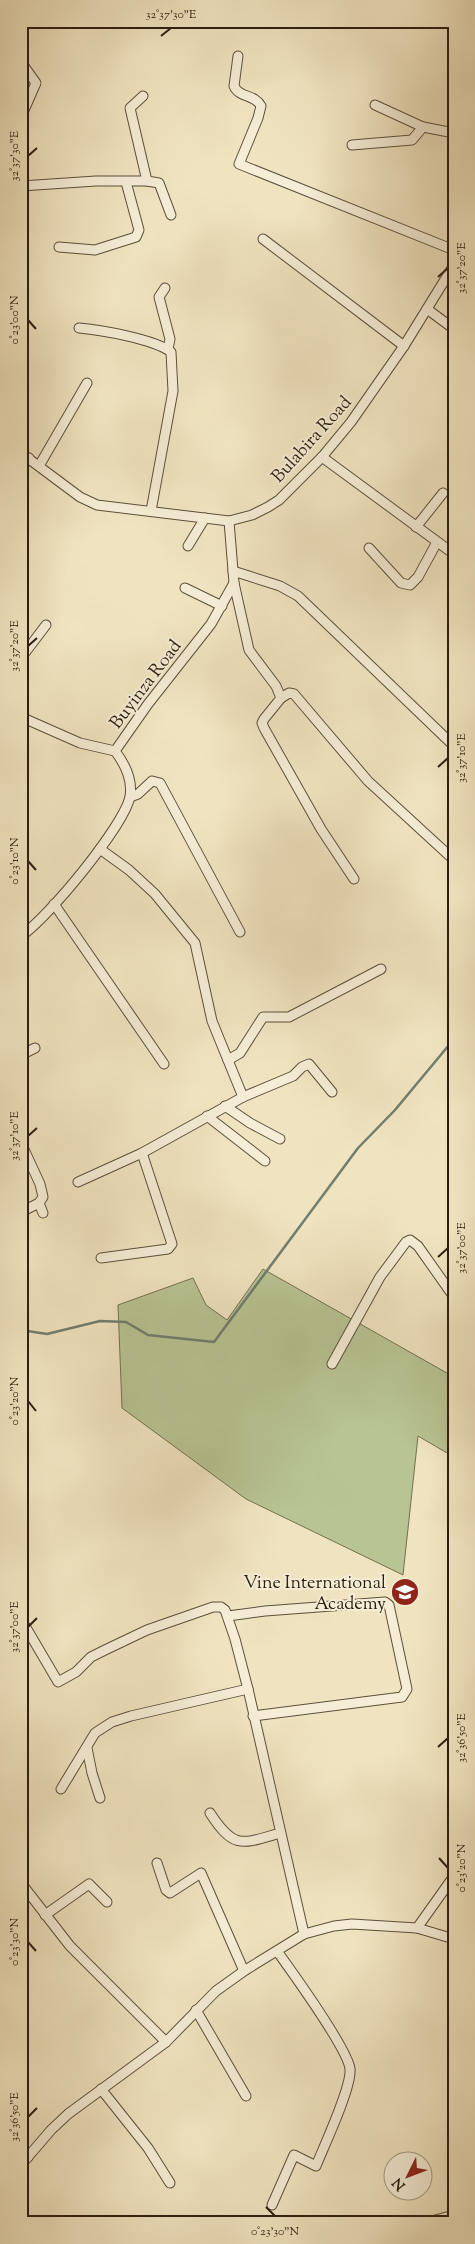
<svg xmlns="http://www.w3.org/2000/svg" width="475" height="2244" font-family="'Sorts Mill Goudy',serif">
<style>
.green{fill:#b8c493;stroke:#727052}
.lines{fill:none;stroke-linecap:round;stroke-linejoin:round}
.stream{stroke:#6f7e6f;stroke-width:2.5}
.minor-casing{stroke:#5d4f3c;stroke-width:11}
.minor{stroke:#f5edd6;stroke-width:9}
.ticks{fill:none;stroke:#2c1d10;stroke-width:2}
.labels{text-anchor:middle;stroke-width:4;stroke-linejoin:round;paint-order:stroke}
.street-label{font-size:18px;fill:#2c1d10;stroke:#f5edd6}
.poi-label{font-size:18px;fill:#2c1d10;stroke:#f5edd6;text-anchor:end}
.neatline{fill:none;stroke:#2c1d10;stroke-width:2}
.ticks-label{font-size:12px;text-anchor:middle;fill:#2c1d10}
</style>
<rect width="100%" height="100%" fill="#f0e4c0"/>
<filter id="stains"><feTurbulence type="fractalNoise" baseFrequency=".004" numOctaves="4"/><feColorMatrix values="0 0 0 0 .2 0 0 0 0 .09 0 0 0 0 .02 0 0 0 .5 -.17"/></filter>
<radialGradient id="worn" r=".72"><stop offset=".6" stop-color="#630" stop-opacity="0"/><stop offset="1" stop-color="#630" stop-opacity=".3"/></radialGradient>
<path class="green" d="M263,1269l191,108v80l-36,-21 -15,139 -157,-76 -124,-91 -4,-103 75,-27 13,27 21,15z"/>
<g class="lines">
<path class="stream" d="M21,1330l26,4 53,-13 26,1 22,13 66,7 144,-194 37,-38 59,-71"/>
<defs>
<g id="minor">
<path d="M238,56l-4,30c5,12 21,8 27,20l-3,12 -19,46 215,86"/>
<path d="M21,62l15,21 -15,34"/>
<path d="M143,96l-13,12 17,73 12,2 12,32"/>
<path d="M375,105l48,22 31,6"/>
<path d="M352,145l60,-5 11,-13"/>
<path d="M21,186l75,-5h51"/>
<path d="M263,239l141,107"/>
<path d="M59,247l36,3 41,-13 3,-7 -13,-48"/>
<path d="M165,288l-6,9 11,42 -2,10"/>
<path d="M427,309l27,20"/>
<path d="M79,328c22,2 75,11 92,24l2,39 -22,120"/>
<path d="M21,453l59,44 17,8 132,16 23,-6 16,-8 11,-7 43,-43 29,-35 53,-76 50,-81"/>
<path d="M322,457l132,97"/>
<path d="M39,466l48,-83"/>
<path d="M21,468l8,-10"/>
<path d="M416,527l27,-34"/>
<path d="M188,546l17,-28"/>
<path d="M369,548l32,35 9,2 8,-8 19,-35"/>
<path d="M233,571l47,15 18,10 156,150"/>
<path d="M234,583l15,67 27,36 5,12 -17,21 -2,4 2,5 57,101 33,50"/>
<path d="M185,588l37,18"/>
<path d="M21,658l25,-33"/>
<path d="M281,698l8,-5 5,1 74,87 86,79"/>
<path d="M21,717l59,26 35,8"/>
<path d="M130,797l8,-3 14,-13 8,2 80,149"/>
<path d="M54,904l110,160"/>
<path d="M21,936c27,-18 102,-109 109,-139 3,-18 -5,-33 -15,-46l33,-47 63,-80 23,-41 -5,-62"/>
<path d="M21,1055l14,-7"/>
<path d="M228,1060l12,-7 23,-36h26l92,-48"/>
<path d="M243,1097l50,-21 9,-9 7,-3 23,28"/>
<path d="M225,1106l25,17 30,16"/>
<path d="M207,1116l58,45"/>
<path d="M21,1143l19,41 3,13 -4,6 -18,9"/>
<path d="M78,1182l64,-29 101,-56 -31,-76 -17,-78 -40,-49 -26,-24 -29,-21"/>
<path d="M39,1203l4,10"/>
<path d="M101,1258l67,-9 4,-5 -30,-91"/>
<path d="M332,1364l48,-87 26,-35 4,-2 8,6 36,51"/>
<path d="M228,1616l37,-5 120,-9 4,3 18,84 -5,8 -149,19"/>
<path d="M21,1619l37,63 18,-10 15,-15 14,-7 42,-20 66,-23h8l4,3 10,29 13,50 56,245"/>
<path d="M87,1748l5,25 8,25"/>
<path d="M61,1789l34,-56 17,-11 19,-6 117,-27"/>
<path d="M210,1813c24,37 32,31 70,20"/>
<path d="M157,1863l9,27 4,3 31,-20 43,98"/>
<path d="M21,1883l49,63 96,96"/>
<path d="M45,1915l44,-31 18,18"/>
<path d="M417,1928l37,-52"/>
<path d="M196,2010l50,86"/>
<path d="M101,2089l47,59 22,35"/>
<path d="M21,2148l7,9"/>
<path d="M21,2165l30,-35 17,-16 98,-72 50,-51 28,-20 60,-37 30,-8 18,-2 65,4 37,11"/>
<path d="M272,2205l22,-50 22,11c8,-20 36,-79 34,-97 -2,-20 -58,-97 -73,-118"/>
<path d="M424,2223l30,-8"/>
</g>
</defs>
<use href="#minor" class="minor-casing"/>
<use href="#minor" class="minor"/>
</g>
<path class="ticks" d="M161,36l10,-8M28,156l9,-8M438,277l10,-9M28,320l8,9M28,646l9,-8M438,767l10,-9M28,861l8,9M28,1136l9,-8M438,1257l10,-9M28,1401l8,10M28,1627l9,-9M438,1747l10,-9M439,1858l9,10M28,1942l8,9M28,2117l9,-9M266,2207l9,9"/>
<defs>
<symbol id="school-disc" viewBox="-11 -11 22 22"><circle r="9.5" fill="#8f2418" stroke="#f5edd6"/><path d="M0-5L7-2L0 1L-7-2ZM-4 1L0 2.5L4 1V4Q0 6-4 4Z" fill="#fff"/></symbol>
</defs>
<g fill-rule="evenodd">
<use href="#school-disc" x="389" y="1576" width="32" height="32"/>
</g>
<g class="labels">
<g class="street-label">
<text transform="translate(311 439) rotate(-48)" y="6">Bulabira Road</text>
<text transform="translate(145 684) rotate(-53)" y="6">Buyinza Road</text>
</g>
<g class="poi-label">
<text x="386" y="1588">Vine International<tspan x="386" dy="21">Academy</tspan></text>
</g>
</g>
<rect width="475" height="2244" fill="none" stroke="#f0e4c0" stroke-width="55"/>
<g transform="translate(408 2176) rotate(228)"><circle r="24" fill="#f5edd6" stroke="#a59a87"/>
<path d="M0-4L9 19L0 12L-9 19Z" fill="#8f2418"/>
<text y="-8" font-size="14" font-weight="bold" text-anchor="middle" fill="#2c1d10">N</text>
</g>
<rect x="28" y="28" width="420" height="2188" class="neatline"/>
<g class="ticks-label">
<text x="171" y="18">32°37'30"E</text>
<text transform="translate(14 156) rotate(-90)" y="4">32°37'30"E</text>
<text transform="translate(461 268) rotate(-90)" y="4">32°37'20"E</text>
<text transform="translate(14 320) rotate(-90)" y="4">0°23'00"N</text>
<text transform="translate(14 646) rotate(-90)" y="4">32°37'20"E</text>
<text transform="translate(461 758) rotate(-90)" y="4">32°37'10"E</text>
<text transform="translate(14 861) rotate(-90)" y="4">0°23'10"N</text>
<text transform="translate(14 1136) rotate(-90)" y="4">32°37'10"E</text>
<text transform="translate(461 1248) rotate(-90)" y="4">32°37'00"E</text>
<text transform="translate(14 1401) rotate(-90)" y="4">0°23'20"N</text>
<text transform="translate(14 1627) rotate(-90)" y="4">32°37'00"E</text>
<text transform="translate(461 1738) rotate(-90)" y="4">32°36'50"E</text>
<text transform="translate(461 1868) rotate(-90)" y="4">0°23'20"N</text>
<text transform="translate(14 1942) rotate(-90)" y="4">0°23'30"N</text>
<text transform="translate(14 2117) rotate(-90)" y="4">32°36'50"E</text>
<text x="275" y="2235">0°23'30"N</text>
</g>
<rect width="100%" height="100%" filter="url(#stains)"/>
<rect width="100%" height="100%" fill="url(#worn)"/>
</svg>
